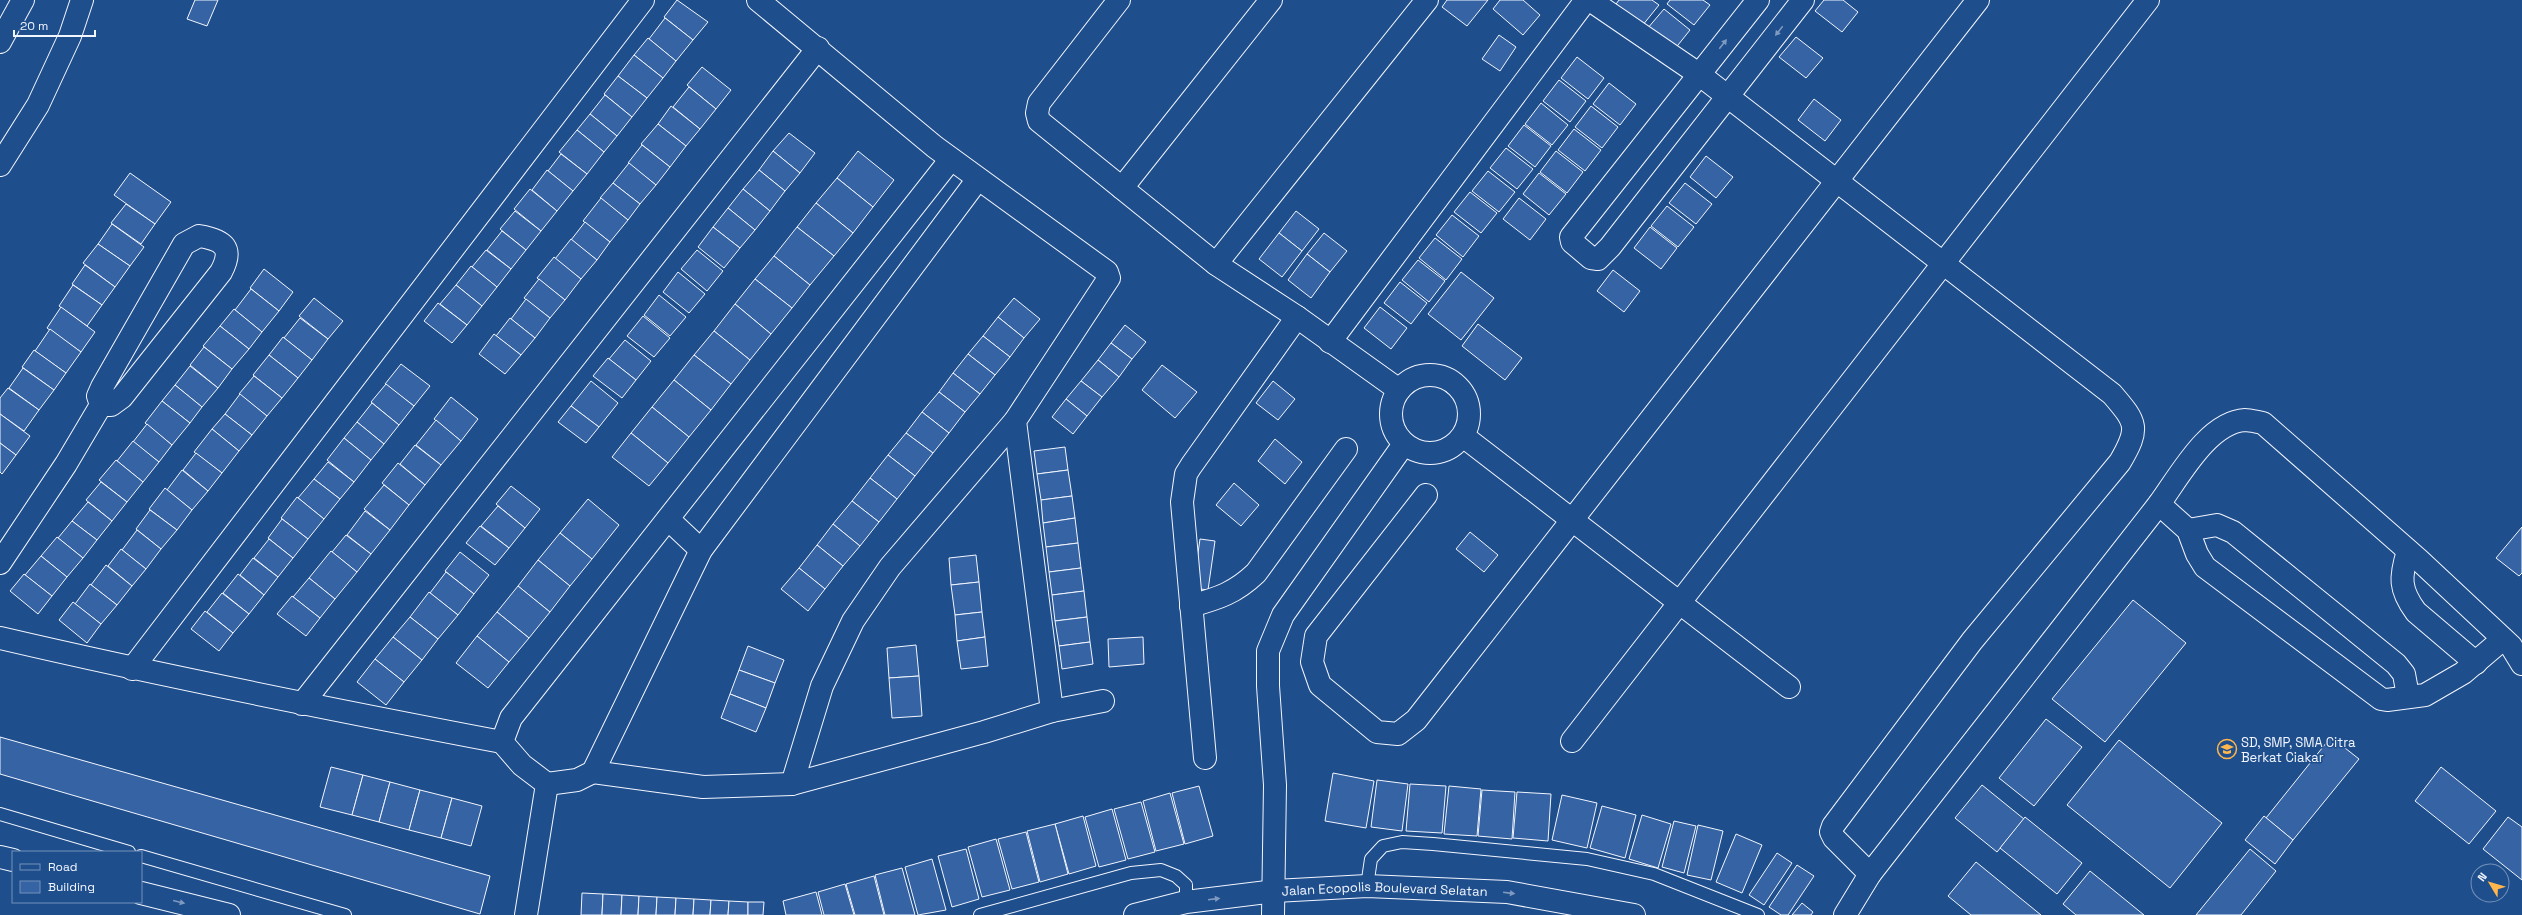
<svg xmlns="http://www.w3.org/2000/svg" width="2522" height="915" font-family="'Space Grotesk',sans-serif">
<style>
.building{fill:#3563a3;stroke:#f2f6ff}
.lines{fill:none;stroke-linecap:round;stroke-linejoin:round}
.lane-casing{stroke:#f2f6ff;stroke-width:14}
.street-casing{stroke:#f2f6ff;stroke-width:24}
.secondary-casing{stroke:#f2f6ff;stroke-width:24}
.lane{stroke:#1f4e8c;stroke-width:12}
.street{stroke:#1f4e8c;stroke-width:22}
.secondary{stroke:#1f4e8c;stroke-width:22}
.oneway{fill:#7e9ac0}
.labels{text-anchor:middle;stroke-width:3;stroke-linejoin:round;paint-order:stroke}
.poi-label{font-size:13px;fill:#f2f6ff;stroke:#1f4e8c;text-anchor:start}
.street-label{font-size:13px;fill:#f2f6ff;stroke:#1f4e8c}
</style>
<rect width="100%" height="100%" fill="#1f4e8c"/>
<g class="building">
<path d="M195,0h23l-11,26 -20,-7z"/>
<path d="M677,0l31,22 -15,18 -29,-23z"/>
<path d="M1447,0h41l-21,26 -25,-19z"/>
<path d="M1500,0h23l17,15 -17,20 -30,-26z"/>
<path d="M1619,0h33l7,5 -17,21 -26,-22z"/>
<path d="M1670,0h33l7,5 -16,20 -27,-21z"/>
<path d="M1824,0h19l15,12 -16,20 -27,-21z"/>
<path d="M1664,9l26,21 -16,20 -27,-21z"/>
<path d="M665,18l28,22 -17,21 -27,-22z"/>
<path d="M1499,35l17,12 -16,24 -18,-12z"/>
<path d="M1796,37l27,21 -17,20 -27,-21z"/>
<path d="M648,38l28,23 -13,17 -29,-23z"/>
<path d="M634,55l29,23 -16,20 -29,-22z"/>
<path d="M1577,57l27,21 -16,21 -27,-21z"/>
<path d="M702,67l29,23 -15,19 -29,-24z"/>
<path d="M618,76l29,22 -15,19 -28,-23z"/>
<path d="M1559,80l27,21 -16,21 -27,-21z"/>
<path d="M1609,83l27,21 -16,21 -27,-21z"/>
<path d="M689,87l27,22 -16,20 -27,-22z"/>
<path d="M605,95l27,22 -15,19 -27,-22z"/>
<path d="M1814,99l27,21 -16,21 -27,-21z"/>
<path d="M1541,103l27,22 -16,20 -27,-21z"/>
<path d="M671,106l29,23 -14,17 -28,-22z"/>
<path d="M1591,106l27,21 -16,21 -27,-21z"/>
<path d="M590,114l27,22 -13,16 -27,-22z"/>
<path d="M658,124l28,22 -16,21 -29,-23z"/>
<path d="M1524,125l27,21 -16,21 -27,-21z"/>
<path d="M1574,129l27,21 -16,21 -27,-21z"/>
<path d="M577,130l27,22 -17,22 -28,-22z"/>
<path d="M789,133l26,20 -15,20 -27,-22z"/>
<path d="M642,145l28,22 -14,18 -28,-22z"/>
<path d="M1506,148l27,21 -16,20 -27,-21z"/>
<path d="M773,151l27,22 -15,18 -26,-21z"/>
<path d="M858,151l36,29 -21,27 -36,-29z"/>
<path d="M1556,151l27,21 -16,21 -27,-21z"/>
<path d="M561,154l26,20 -14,17 -25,-20z"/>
<path d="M1706,156l27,21 -17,21 -26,-21z"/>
<path d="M629,163l27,22 -16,19 -27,-21z"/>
<path d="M547,170l26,21 -16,20 -25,-21z"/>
<path d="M759,170l26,21 -15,20 -27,-22z"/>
<path d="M1488,171l27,21 -16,20 -27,-21z"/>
<path d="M130,173l41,29 -16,22 -41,-29z"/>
<path d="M1539,173l27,21 -17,21 -26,-21z"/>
<path d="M837,178l36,29 -20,26 -37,-30z"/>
<path d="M613,183l27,21 -12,16 -28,-22z"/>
<path d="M1685,183l27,21 -16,20 -27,-21z"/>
<path d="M530,189l27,22 -16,20 -27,-22z"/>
<path d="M743,189l27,22 -15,19 -27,-22z"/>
<path d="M1470,192l27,21 -16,20 -27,-21z"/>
<path d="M601,198l27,22 -18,22 -27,-21z"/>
<path d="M1519,198l27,21 -16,21 -27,-21z"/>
<path d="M816,203l37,30 -19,23 -37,-29z"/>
<path d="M126,204l29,20 -14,20 -30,-21z"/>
<path d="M1667,206l27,21 -16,20 -27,-21z"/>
<path d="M728,208l27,22 -15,18 -27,-21z"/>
<path d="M515,211l26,20 -15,19 -26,-21z"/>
<path d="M1296,211l23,18 -17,22 -23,-18z"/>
<path d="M1452,215l27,21 -16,21 -27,-22z"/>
<path d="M585,222l25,20 -13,18 -26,-20z"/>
<path d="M112,224l32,23 -14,19 -32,-22z"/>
<path d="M713,227l27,21 -16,20 -26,-21z"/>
<path d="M797,227l37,29 -24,29 -36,-29z"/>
<path d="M1650,227l27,21 -16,21 -27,-21z"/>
<path d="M502,231l24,19 -15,19 -24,-19z"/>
<path d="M1279,233l23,18 -20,26 -23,-18z"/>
<path d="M1324,233l23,18 -17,21 -23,-18z"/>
<path d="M1435,238l27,21 -16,21 -27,-22z"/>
<path d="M571,239l26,21 -16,19 -26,-20z"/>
<path d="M98,244l32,22 -15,21 -32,-24z"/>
<path d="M486,250l25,19 -14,18 -25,-20z"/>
<path d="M697,250l26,21 -16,20 -26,-22z"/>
<path d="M1307,254l23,18 -19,26 -23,-18z"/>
<path d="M774,256l36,29 -18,23 -37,-29z"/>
<path d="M554,257l27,22 -16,21 -28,-22z"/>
<path d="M1418,260l27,21 -16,21 -27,-22z"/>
<path d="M85,265l30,22 -13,18 -30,-21z"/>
<path d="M471,266l26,21 -15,19 -26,-21z"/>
<path d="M264,269l29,23 -14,19 -29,-23z"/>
<path d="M1613,270l27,21 -16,21 -27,-21z"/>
<path d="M678,272l27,22 -16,19 -26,-21z"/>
<path d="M1461,272l33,26 -33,42 -33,-26z"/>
<path d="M539,279l26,21 -15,18 -26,-20z"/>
<path d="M755,279l37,29 -21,26 -36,-30z"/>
<path d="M1400,282l27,21 -16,21 -27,-21z"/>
<path d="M73,285l29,20 -15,21 -28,-20z"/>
<path d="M456,285l26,21 -15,19 -27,-21z"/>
<path d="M251,289l28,22 -17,21 -27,-22z"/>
<path d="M659,295l27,22 -16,19 -26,-21z"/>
<path d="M314,298l29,23 -15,18 -29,-23z"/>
<path d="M1014,298l26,21 -16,19 -26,-21z"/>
<path d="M526,299l24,19 -15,20 -24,-19z"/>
<path d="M438,303l29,22 -15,18 -28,-22z"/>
<path d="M735,304l36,30 -21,26 -36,-29z"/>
<path d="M61,307l34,25 -14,20 -34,-24z"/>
<path d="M1380,307l27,21 -16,21 -27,-21z"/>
<path d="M234,309l28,23 -13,17 -29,-23z"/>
<path d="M643,316l27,22 -16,19 -27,-21z"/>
<path d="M998,317l26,21 -14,19 -27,-21z"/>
<path d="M300,318l28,21 -16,21 -28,-22z"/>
<path d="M510,318l25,20 -14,17 -25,-19z"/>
<path d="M1478,324l44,34 -17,22 -43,-34z"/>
<path d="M1125,325l21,17 -14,17 -21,-16z"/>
<path d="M220,326l29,23 -17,20 -29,-23z"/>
<path d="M50,329l31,23 -15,21 -31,-22z"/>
<path d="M714,331l36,29 -19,24 -37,-29z"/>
<path d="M494,334l27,21 -16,19 -26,-20z"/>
<path d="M983,336l27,21 -15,18 -27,-21z"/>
<path d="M283,337l29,23 -14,18 -29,-23z"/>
<path d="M625,340l26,21 -15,19 -27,-21z"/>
<path d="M1111,343l21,16 -13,18 -21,-17z"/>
<path d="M204,347l28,22 -14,19 -28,-23z"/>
<path d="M34,350l32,23 -12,17 -32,-23z"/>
<path d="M968,354l27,21 -15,19 -27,-21z"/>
<path d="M269,355l29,23 -16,20 -29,-23z"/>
<path d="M694,355l37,29 -20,26 -37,-30z"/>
<path d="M608,358l28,22 -14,18 -29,-22z"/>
<path d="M1098,360l21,17 -17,20 -21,-16z"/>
<path d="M401,364l29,22 -16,20 -29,-22z"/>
<path d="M1162,365l35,27 -22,26 -33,-28z"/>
<path d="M190,366l28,22 -16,19 -27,-22z"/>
<path d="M23,368l31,22 -15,20 -30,-22z"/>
<path d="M953,373l27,21 -15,18 -26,-20z"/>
<path d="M254,376l28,22 -15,18 -28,-22z"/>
<path d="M674,380l37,30 -22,27 -37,-30z"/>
<path d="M591,381l27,22 -19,24 -28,-21z"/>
<path d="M1081,381l21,16 -15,19 -21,-17z"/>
<path d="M1273,381l22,18 -17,21 -22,-17z"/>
<path d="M386,384l28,22 -15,19 -28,-23z"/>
<path d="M175,385l27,22 -12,16 -28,-22z"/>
<path d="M8,388l31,22 -15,21 -24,-17v-16z"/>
<path d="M939,392l26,20 -16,21 -27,-21z"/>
<path d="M240,394l27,22 -15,19 -27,-21z"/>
<path d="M451,397l27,22 -17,22 -27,-22z"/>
<path d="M1066,399l21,17 -14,18 -21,-17z"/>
<path d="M162,401l28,22 -18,22 -27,-22z"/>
<path d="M372,403l27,22 -15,19 -27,-22z"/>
<path d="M571,406l28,21 -13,16 -28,-21z"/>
<path d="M652,407l37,30 -21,26 -37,-30z"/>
<path d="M922,412l27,21 -16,20 -27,-20z"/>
<path d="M0,414l30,22 -14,19 -16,-12z"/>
<path d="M225,414l27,21 -13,16 -27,-22z"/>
<path d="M436,420l25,21 -20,24 -25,-20z"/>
<path d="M357,422l27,22 -13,16 -27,-22z"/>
<path d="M147,424l25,21 -13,17 -26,-20z"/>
<path d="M212,429l27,22 -17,22 -28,-21z"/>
<path d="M631,433l37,30 -19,23 -37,-29z"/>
<path d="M906,433l27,20 -18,23 -27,-21z"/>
<path d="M344,438l27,22 -17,22 -27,-22z"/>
<path d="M1275,439l27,23 -17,22 -27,-23z"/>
<path d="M133,441l26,21 -16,20 -26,-21z"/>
<path d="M0,443l16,12 -14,19 -2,-2z"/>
<path d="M415,445l26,20 -16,20 -25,-21z"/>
<path d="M1065,447l3,23 -31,4 -3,-23z"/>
<path d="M196,453l26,20 -14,18 -25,-21z"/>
<path d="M888,455l27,21 -18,23 -27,-21z"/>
<path d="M116,460l27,22 -16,20 -28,-22z"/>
<path d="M328,462l26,20 -14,17 -26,-20z"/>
<path d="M398,463l27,22 -16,20 -27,-22z"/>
<path d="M182,470l26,21 -16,19 -25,-20z"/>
<path d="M1068,470l4,26 -31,4 -4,-26z"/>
<path d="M870,478l27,21 -18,23 -27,-21z"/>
<path d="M314,479l26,20 -16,20 -26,-21z"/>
<path d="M101,482l26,20 -15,19 -26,-21z"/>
<path d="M1234,483l25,22 -18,21 -25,-21z"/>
<path d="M384,485l25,20 -19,25 -26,-21z"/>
<path d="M511,486l29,23 -15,19 -29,-24z"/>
<path d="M165,488l27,22 -15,20 -28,-21z"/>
<path d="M1072,496l3,22 -32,5 -2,-23z"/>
<path d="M297,497l27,22 -16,20 -27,-21z"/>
<path d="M588,499l31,26 -27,34 -32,-26z"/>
<path d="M852,501l27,21 -19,24 -27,-22z"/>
<path d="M88,502l24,19 -15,19 -25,-19z"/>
<path d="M498,506l27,22 -16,20 -28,-22z"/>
<path d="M150,510l27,20 -16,19 -25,-20z"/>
<path d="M365,511l25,19 -19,24 -24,-19z"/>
<path d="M1075,518l3,25 -32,4 -3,-24z"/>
<path d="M282,519l26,20 -15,19 -25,-20z"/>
<path d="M72,521l25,19 -14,18 -25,-20z"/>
<path d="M833,524l27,22 -17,20 -26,-21z"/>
<path d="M480,526l29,22 -14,17 -29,-22z"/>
<path d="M2522,527v46l-3,3 -23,-18z"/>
<path d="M137,530l24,19 -15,20 -24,-19z"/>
<path d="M1470,532l28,23 -14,17 -28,-23z"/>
<path d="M560,533l32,26 -22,27 -32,-26z"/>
<path d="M346,535l25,19 -14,18 -25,-20z"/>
<path d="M57,537l26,21 -16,19 -26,-21z"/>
<path d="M269,539l24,19 -15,19 -24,-19z"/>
<path d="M1200,539l15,2 -7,49 -15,-2z"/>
<path d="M1078,543l3,25 -32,4 -3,-25z"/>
<path d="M817,545l26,21 -18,23 -26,-21z"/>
<path d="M121,549l25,20 -14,17 -24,-20z"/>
<path d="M331,551l26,21 -22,27 -26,-21z"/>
<path d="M460,552l29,23 -15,19 -29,-23z"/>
<path d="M976,555l3,27 -28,3 -2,-27z"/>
<path d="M41,556l26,21 -15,19 -27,-21z"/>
<path d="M253,558l25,19 -14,18 -24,-20z"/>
<path d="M538,560l32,26 -20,26 -32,-26z"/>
<path d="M106,565l26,21 -15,19 -26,-20z"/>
<path d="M799,568l26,21 -17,22 -27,-22z"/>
<path d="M1081,568l3,23 -32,4 -3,-23z"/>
<path d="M446,572l28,22 -16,21 -28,-22z"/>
<path d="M24,574l28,22 -14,18 -28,-23z"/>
<path d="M238,574l26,21 -15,19 -26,-21z"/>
<path d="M309,578l26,21 -15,19 -27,-21z"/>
<path d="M979,582l3,30 -27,3 -4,-30z"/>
<path d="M90,584l27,21 -16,19 -26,-20z"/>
<path d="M518,586l32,26 -21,26 -32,-26z"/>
<path d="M1084,591l3,26 -32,4 -3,-26z"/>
<path d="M429,592l29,23 -20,24 -28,-22z"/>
<path d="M222,593l27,21 -16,19 -26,-21z"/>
<path d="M292,596l28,22 -14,18 -29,-22z"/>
<path d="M2133,600l53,43 -81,99 -53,-43z"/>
<path d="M73,602l28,22 -14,19 -28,-23z"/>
<path d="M205,611l28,22 -14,18 -28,-22z"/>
<path d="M497,612l32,26 -20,24 -32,-26z"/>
<path d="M982,612l3,25 -28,4 -2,-26z"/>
<path d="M410,617l28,22 -16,21 -29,-23z"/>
<path d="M1087,617l3,25 -31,4 -4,-25z"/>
<path d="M477,636l32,26 -21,26 -32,-25z"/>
<path d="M393,637l29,23 -18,22 -29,-23z"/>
<path d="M985,637l3,29 -27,3 -4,-28z"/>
<path d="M1143,637l1,27 -35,3 -1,-28z"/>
<path d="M1090,642l3,22 -31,5 -3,-23z"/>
<path d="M916,645l3,31 -30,2 -2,-30z"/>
<path d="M748,646l36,14 -9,23 -36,-13z"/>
<path d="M375,659l29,23 -18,23 -29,-23z"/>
<path d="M739,670l36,13 -9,25 -36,-14z"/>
<path d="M919,676l3,40 -30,2 -3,-40z"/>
<path d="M730,694l36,14 -10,24 -35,-14z"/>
<path d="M2046,719l36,28 -48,59 -35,-28z"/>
<path d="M0,737l490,139 -10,38 -480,-140z"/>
<path d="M2331,737l28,22 -66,81 -27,-22z"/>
<path d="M2119,740l103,83 -52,65 -103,-83z"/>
<path d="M331,767l32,8 -11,40 -32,-8z"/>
<path d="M2441,767l55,44 -27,33 -54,-43z"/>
<path d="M1333,773l41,8 -8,47 -41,-7z"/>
<path d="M363,775l27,7 -11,40 -27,-7z"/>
<path d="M1377,780l31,4 -6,47 -31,-4z"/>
<path d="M390,782l30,8 -11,40 -30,-8z"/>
<path d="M1410,784l36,2 -4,47 -36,-2z"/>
<path d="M1982,785l42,34 -27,33 -42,-34z"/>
<path d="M1199,786l14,50 -28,8 -13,-51z"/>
<path d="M1449,786l32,3 -4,47 -33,-2z"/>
<path d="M420,790l32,8 -11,40 -32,-8z"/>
<path d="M1482,790l33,2 -3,47 -34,-3z"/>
<path d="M1517,792l34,2 -3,47 -35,-3z"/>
<path d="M1170,793l14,51 -28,7 -13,-50z"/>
<path d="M1562,795l35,8 -10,45 -35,-8z"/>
<path d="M452,798l30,8 -11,40 -30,-8z"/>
<path d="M1141,802l14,50 -27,7 -14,-50z"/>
<path d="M1602,806l34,9 -11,43 -35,-10z"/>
<path d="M1112,809l14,51 -27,7 -14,-50z"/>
<path d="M1642,815l29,9 -13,44 -29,-9z"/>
<path d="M1083,816l13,50 -27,8 -14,-50z"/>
<path d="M2264,816l29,24 -18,24 -30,-24z"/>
<path d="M2025,817l57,46 -25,31 -57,-46z"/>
<path d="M2508,817l14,10v53l-39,-31z"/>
<path d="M1674,821l22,5 -12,47 -22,-6z"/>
<path d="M1055,824l13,50 -28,8 -13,-51z"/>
<path d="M1698,825l25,6 -12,49 -24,-5z"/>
<path d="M1026,832l13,50 -27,7 -14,-50z"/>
<path d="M1736,834l26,11 -20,48 -26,-11z"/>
<path d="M996,839l14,51 -28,7 -14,-50z"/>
<path d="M966,849l13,50 -27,8 -14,-51z"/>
<path d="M2250,849l26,22 -35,44h-45z"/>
<path d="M1777,853l15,10 -28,42 -15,-10z"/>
<path d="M932,859l14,51 -28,5 -13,-48z"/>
<path d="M1976,862l65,53h-70l-23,-19z"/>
<path d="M1797,865l17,11 -26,39h-7l-12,-8z"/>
<path d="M902,868l13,47h-30l-10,-40z"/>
<path d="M2090,871l54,44h-68l-13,-11z"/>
<path d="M874,876l10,39h-29l-9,-31z"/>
<path d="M845,884l9,31h-30l-6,-23z"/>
<path d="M816,892l6,23h-36l-3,-14z"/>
<path d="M582,893l21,1 -1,21h-21z"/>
<path d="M603,894l19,1 -1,20h-19z"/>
<path d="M622,895l17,1 -1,19h-17z"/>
<path d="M639,896l18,1 -1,18h-18z"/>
<path d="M657,897l19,1 -1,17h-19z"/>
<path d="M676,898l18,1 -1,16h-18z"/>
<path d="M694,899l17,1 -1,15h-17z"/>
<path d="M711,900l18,1 -1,14h-18z"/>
<path d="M729,901l19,1v13h-20z"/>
<path d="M748,902h16l-1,13h-15z"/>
<path d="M1802,903l11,9 -2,3h-19z"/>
</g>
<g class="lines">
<defs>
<g id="lane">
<path d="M0,814l129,38"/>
<path d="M141,856l204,59"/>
<path d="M1367,886l4,-27 12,-13 19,-4 31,2 154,15 67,15 104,41"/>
<path d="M980,915l151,-42 30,-3 15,6 10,9v17"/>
</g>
<g id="street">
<path d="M758,0l177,147 172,125 2,6 -94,143 37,290"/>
<path d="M1119,0l-80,103 -2,10 2,8 177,143 81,53 102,73"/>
<path d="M1590,0l110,75 412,319c25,29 28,34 8,68l-148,179 -139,185 -2,6 3,6 36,36"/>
<path d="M1758,0l-187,237 1,5 19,16 7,1 12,-12 193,-247"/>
<path d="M0,42l23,-42"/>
<path d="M0,165l38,-60 32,-69 12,-36"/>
<path d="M1122,188l149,-188"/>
<path d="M199,236c25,4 35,12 22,36l-99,125 -11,8h-10l-3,-9 4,-9 82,-143z"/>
<path d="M1216,264l211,-264"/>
<path d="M1330,342l256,-342"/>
<circle cx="1430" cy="414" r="39"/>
<path d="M1463,436l326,251"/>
<path d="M1426,495l-110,141 -4,26 8,23 57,47 21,2 18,-14 562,-720"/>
<path d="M2159,504l29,26 9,24 8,13 176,132 6,1 38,-5 38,-22 40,-34"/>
<path d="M668,519l33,31"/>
<path d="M2188,530l29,-5 16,7 163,132 8,10 4,22"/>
<path d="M2408,551c-8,26 -9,38 8,61l60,51"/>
<path d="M0,563l66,-99 35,-59"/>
<path d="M1191,606c28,-8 44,-13 65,-33l90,-124"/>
<path d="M0,638c167,39 334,72 502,104"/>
<path d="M132,669l511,-669"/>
<path d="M302,704l516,-656"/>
<path d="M1572,741l576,-741"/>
<path d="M1205,758l-23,-256 4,-28 5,-8 106,-149"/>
<path d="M593,772l110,15 89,-3 192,-52 68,-21 51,-10"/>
<path d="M547,784l30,-4 16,-8 108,-222 277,-371"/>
<path d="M792,784l30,-98 31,-65 37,-54 125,-146"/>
<path d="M526,915l21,-131 -25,-19 -20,-23 9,-24 440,-559"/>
<path d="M1273,915l2,-130 -7,-99v-35l15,-36 121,-171"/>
<path d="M1845,915l25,-41 289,-370c20,-27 49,-82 86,-84 5,0 12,2 18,3l156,137 92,86 11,18"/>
</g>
<g id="secondary">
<path d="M0,857l13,3"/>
<path d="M141,893l88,22"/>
<path id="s1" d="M1135,915l51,-13 89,-11 92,-5 140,6 127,23"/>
</g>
</defs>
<use href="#lane" class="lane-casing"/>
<use href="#street" class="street-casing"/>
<use href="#secondary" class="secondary-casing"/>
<use href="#lane" class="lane"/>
<use href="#street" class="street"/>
<use href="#secondary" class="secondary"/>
</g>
<defs><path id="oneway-solid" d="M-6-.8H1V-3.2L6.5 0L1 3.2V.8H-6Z"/></defs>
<g class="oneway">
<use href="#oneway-solid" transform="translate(1779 31) rotate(128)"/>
<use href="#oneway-solid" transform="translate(1723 44) rotate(-52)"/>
<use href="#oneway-solid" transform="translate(1509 893) rotate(7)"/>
<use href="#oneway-solid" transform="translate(1214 899) rotate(-7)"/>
<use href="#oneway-solid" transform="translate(179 902) rotate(14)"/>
</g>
<defs>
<symbol id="school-ring" viewBox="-11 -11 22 22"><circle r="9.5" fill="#1f4e8c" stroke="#ffb74d" stroke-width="1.5"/><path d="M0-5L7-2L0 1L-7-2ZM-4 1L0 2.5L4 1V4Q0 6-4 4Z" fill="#ffb74d"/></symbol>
</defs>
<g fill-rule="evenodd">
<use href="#school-ring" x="2216" y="738" width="22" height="22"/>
</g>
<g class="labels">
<g class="poi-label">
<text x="2241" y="747">SD, SMP, SMA Citra<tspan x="2241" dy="15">Berkat Ciakar</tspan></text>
</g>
<g class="street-label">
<text dy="5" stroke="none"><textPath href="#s1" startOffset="252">Jalan Ecopolis Boulevard Selatan</textPath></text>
</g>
</g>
<rect x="12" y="851" width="130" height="52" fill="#1f4e8c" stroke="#7391ba"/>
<rect x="20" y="864" width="20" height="6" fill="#1f4e8c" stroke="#7391ba"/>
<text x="48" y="871" font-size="12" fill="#f2f6ff">Road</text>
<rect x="20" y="881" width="20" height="12" fill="#3563a3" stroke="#7391ba"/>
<text x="48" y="891" font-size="12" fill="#f2f6ff">Building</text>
<g transform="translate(2490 883) rotate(308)"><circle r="19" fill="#1f4e8c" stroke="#7391ba"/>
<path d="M0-3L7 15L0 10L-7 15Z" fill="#ffb74d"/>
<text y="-6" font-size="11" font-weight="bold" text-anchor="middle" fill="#f2f6ff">N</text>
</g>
<path d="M14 30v6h81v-6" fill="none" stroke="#f2f6ff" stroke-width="2"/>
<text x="20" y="30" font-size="12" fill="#f2f6ff" stroke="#1f4e8c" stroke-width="3" paint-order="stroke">20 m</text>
</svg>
